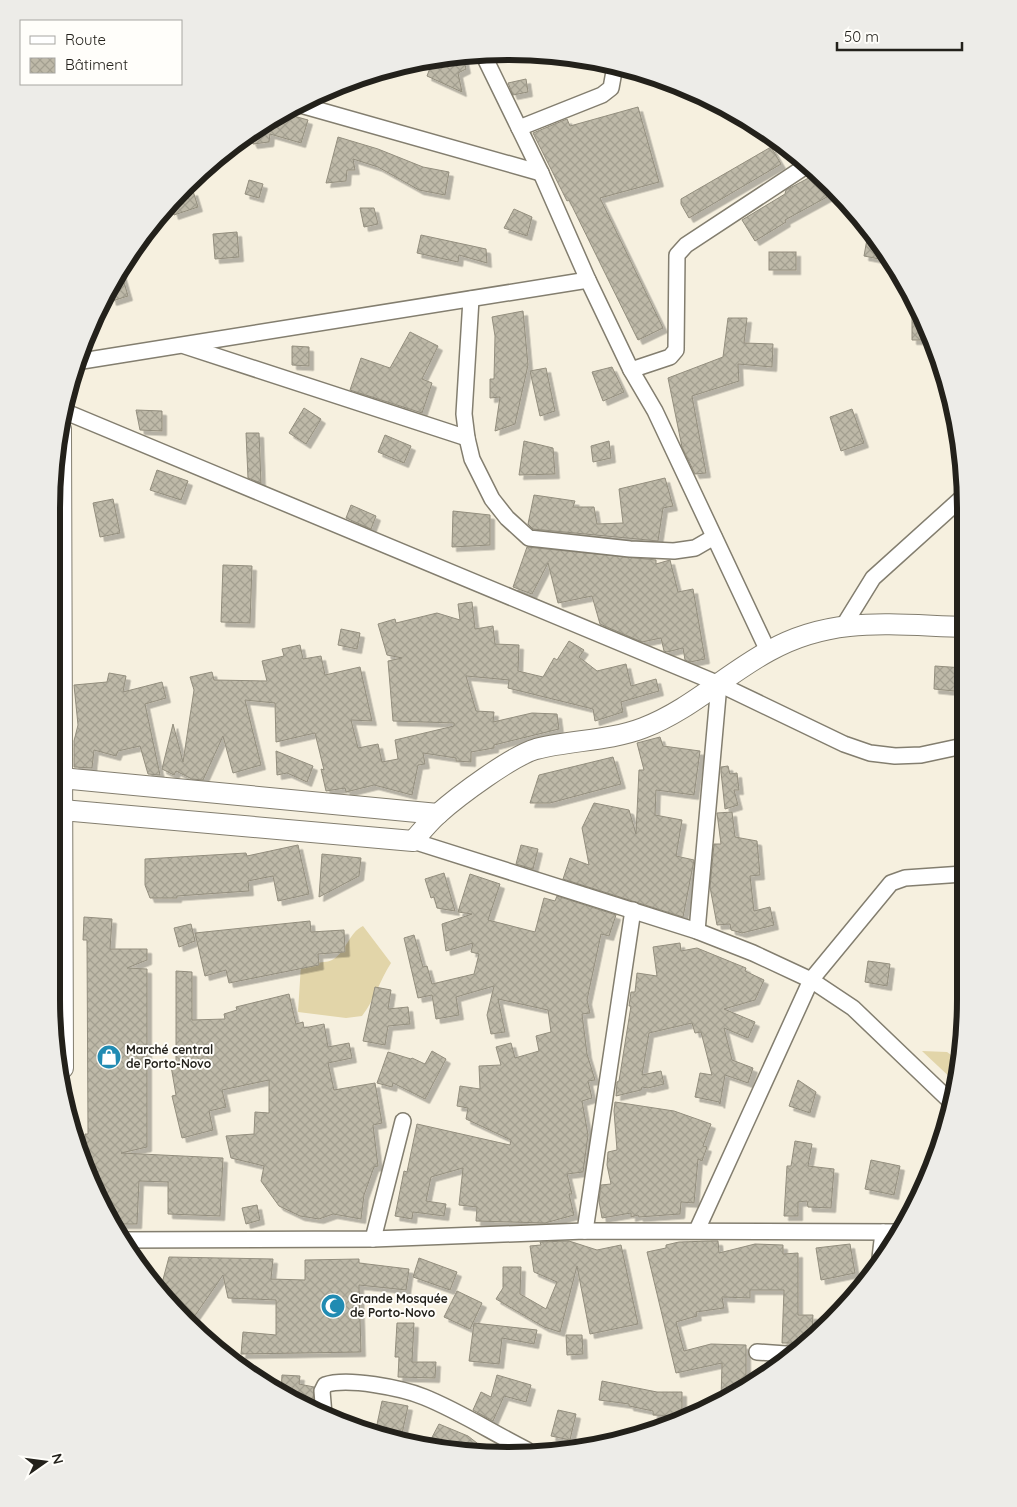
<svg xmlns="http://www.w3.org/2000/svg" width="1017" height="1507" font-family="Quicksand,sans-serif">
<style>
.grass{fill:#e2d5a9}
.building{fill:url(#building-cross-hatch);stroke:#938e7e;filter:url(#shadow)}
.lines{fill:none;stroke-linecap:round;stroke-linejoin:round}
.street-casing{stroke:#837e6f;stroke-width:18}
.secondary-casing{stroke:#837e6f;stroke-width:22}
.street{stroke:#fff;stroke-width:15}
.secondary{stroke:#fff;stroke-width:20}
.labels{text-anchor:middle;stroke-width:4;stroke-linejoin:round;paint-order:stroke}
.poi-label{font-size:12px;font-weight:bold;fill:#23211b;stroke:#fffefa;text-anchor:start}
.rim{fill:none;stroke:#23211b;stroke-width:6}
</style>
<defs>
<pattern id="building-cross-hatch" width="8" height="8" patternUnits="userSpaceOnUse" patternTransform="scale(1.25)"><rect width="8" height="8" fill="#beb9a8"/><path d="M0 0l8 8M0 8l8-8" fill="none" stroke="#a39f90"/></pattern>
<filter id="shadow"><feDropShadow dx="4.5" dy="4.5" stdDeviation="0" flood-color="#0004"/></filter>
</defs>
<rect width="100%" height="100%" fill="#f6f0df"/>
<g class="grass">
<path d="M363,926l28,37c-11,17 -17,38 -29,53l-16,2 -48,-6 3,-47c7,-2 26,-2 31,-5 15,-8 16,-27 31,-34z"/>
<path d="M922,1051l25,1 14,10 -6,20z"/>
</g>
<g class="building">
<path d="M463,55l3,14 -8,4 4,19 -35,-16 6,-16z"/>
<path d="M526,79l2,13 -15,3 -5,-12z"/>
<path d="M638,107l21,75 -59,16 63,130 -25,12 -69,-140 -2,1 -34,-68 34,-14 3,7z"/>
<path d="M283,113l25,7 -7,23 -31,-9 -1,8 -16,2 -5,-10z"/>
<path d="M338,137l40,12 45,18 26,5 -4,23 -26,-5 -41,-23 -25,-8 2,11h-8l-1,11 -20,2z"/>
<path d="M771,147l10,17 -92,54 -8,-14v-5z"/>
<path d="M818,173l18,19 -51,28 1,2 -31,19 -13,-21 43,-26 1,-4z"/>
<path d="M249,180l14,4 -4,14 -14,-4z"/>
<path d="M193,191l5,16 -24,8 -4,-13 6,-5z"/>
<path d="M360,208h14l4,16 -14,3z"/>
<path d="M514,209l18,8 -5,19 -23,-8z"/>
<path d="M869,228l2,2 19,31 -26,-5z"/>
<path d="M237,232l2,25 -24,2 -2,-25z"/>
<path d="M421,235l65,14 1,14 -28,-8 -1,7 -41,-9z"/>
<rect x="769" y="252" width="27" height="18"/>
<path d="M121,272l7,24 -16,5 -3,-11z"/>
<path d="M912,296l7,11 12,33h-19z"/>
<path d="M523,311l5,54 -13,59 -20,7 5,-34 -10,1v-19h4l1,-43 -3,-19z"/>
<path d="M728,318h19l-3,25 29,1 -1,23 -34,-3 1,17 -47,15 14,77 -11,1 -13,-27 -14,-69 55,-21z"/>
<path d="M410,332l28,14 -16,33 10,4 -10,30 -72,-23 11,-32 29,10z"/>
<path d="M292,346l17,1v19l-17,-1z"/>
<path d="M612,367l12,25 -21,9 -11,-29z"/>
<path d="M546,368l9,43 -15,5 -10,-45z"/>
<path d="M304,408l17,11 -15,25 -17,-11z"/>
<path d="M852,409l12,34 -23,8 -11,-34z"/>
<path d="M136,410l26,1v20l-22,-1z"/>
<path d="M246,433h13l2,50 -13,-5z"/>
<path d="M385,435l26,11 -7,17 -26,-11z"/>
<path d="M524,441l29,7 2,26 -36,1z"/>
<path d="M609,441l2,17 -18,4 -2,-16z"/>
<path d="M157,470l31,11 -7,19 -31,-10z"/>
<path d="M665,478l8,28 -10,2 -5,33 -125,-12 -5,-5 6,-29 41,6 -2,6h21l3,17 26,-1 -4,-34z"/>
<path d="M113,499l7,34 -20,4 -7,-34z"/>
<path d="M351,505l25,11 -5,13 -25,-11z"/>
<path d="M453,511l37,4v30l-38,2z"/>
<path d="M527,547l129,13v4l14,-4 8,32 15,-3 12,70 -15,3 -5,-2 -2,-12 -16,4 -3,-1 -3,-13 -19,4 -42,-18 -8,-28 -34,7 -10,-40 -16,31 -19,-7z"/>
<path d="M223,565l29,1 -2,57 -29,-1z"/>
<path d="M472,602l3,27 18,-3 2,18 24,1 -1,26 25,6 11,-19 3,2 12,-19 15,9 -5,7 18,14 29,-7 5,22 25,-7 3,12 -38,11 2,10 -28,9 -2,-12 -85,-21 1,-8 -43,-4 10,35 18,1 -1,10 39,-9 25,1 2,15 -65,16v3l-23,4v10l-15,-1v-3l-33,-5 2,11 -7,1 -6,30 -38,-10 -28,7 -1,-4 -19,3 -5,-22 3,1 -9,-37 -39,9 -1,-39 -30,-3 16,65 -28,8 -10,-37 -20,44 -11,-1 -16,-8 -2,4 -12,-6 11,-45 10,38 11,-72 -4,-13 22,-5 2,8 53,1 -5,-20 22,-5 -2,-7 18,-4 3,14 18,-3 4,19 35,-8 12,54 -21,-1 7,28 20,-4 4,18 16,-3 -3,-19 59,-14v-3l-61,-2 -5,-60 14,-3 -15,-3 -9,-31 17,-5 1,4 41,-10 23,7 -2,-16z"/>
<path d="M341,629l19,4 -3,16 -19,-4z"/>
<path d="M935,666l29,2v24l-30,-3z"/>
<path d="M109,673l17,3 -3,16 39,-10 4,16 -21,6 15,71 -12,-1 -8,-28 -22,5 -2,5 -22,-6 -2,18 -18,-1v-26l4,-16 -4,-40 33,-3z"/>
<path d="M660,737l3,9 37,5 -6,44 -38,-5 -1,25 27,5 -6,36 18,4 -11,57 -120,-38 7,-21 19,7 -7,-37 12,-25 35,7 7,24 3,-64h5l-7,-27z"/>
<path d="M276,751l37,15 -6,16 -20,-9 -10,2z"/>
<path d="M613,757l8,27 -71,19h-20l9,-28z"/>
<path d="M728,766l2,8 7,-1 2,17h-5l4,15 -13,4 -4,-37v-5z"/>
<path d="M732,812l3,25 22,4 3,34 -10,1 4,35 16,-4 4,18 -32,8 -11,-3 -1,-6 -13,1 -7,-38 4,-43h7l-4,-31z"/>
<path d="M298,845l11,49 -31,7 -5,-25 -25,5 1,10 -72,5v2h-27l-5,-13v-26l101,-6 1,3z"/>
<path d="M521,845l17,4 -5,20 -17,-5z"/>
<path d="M322,854l39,4 -2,18 -40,21z"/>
<path d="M444,873l11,38 -18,-3 -3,-11 -3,1 -6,-19z"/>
<path d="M470,874l30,10 -12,36 47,12 9,-34 11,3 2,-5 59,19 -7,21 -8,-2 -14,66 3,13 -8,1 5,40 8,26 -7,1 4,17 -10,3 6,34 -5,37 -16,2 5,20h-3l5,21 -29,8 -69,-2 1,-14 -18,-2 4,-37 -32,9 -5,24 20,3 -2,12 -31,-4 -1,7 -17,-3 9,-45 3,1 10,-48 93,21 1,-5 -45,-21 2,-11 -11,-2 3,-20 20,3 -1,-23 22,-1 -5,-18 15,-4 4,15 24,-7 -3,-15 15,-4 -3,-22 -50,-11 7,33 -14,2 -4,-19 7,-29 -38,11 3,18 -23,4 -4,-24 -14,3 -14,-60 10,-3 9,32 4,-1 5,18 42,-10 5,-20 -8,-2 2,-9 -27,8 -4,-27 30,-10 -14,-2z"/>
<path d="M84,917l28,2 -2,30h37v11l-20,8 20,1v178l-26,6 102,5 -3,58 -52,-2v-32l-29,-1 -2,43h-23l-29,-60v-30h3l-1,-194h-4z"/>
<path d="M310,921l1,11 33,-2 1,22 -27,2 1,11 -90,18 -3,-13 -21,6 -10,-43z"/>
<path d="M191,924l4,17 -16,6 -5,-19z"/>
<path d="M680,943l1,8 16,-3 49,20 -1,3 19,9 -9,20 -31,9 31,13 -7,16 -24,-10 8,32 21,8 -5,15 -23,-8 -5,29 -1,-2 -24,-5 5,-24 12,2 -11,-43 -6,1 -3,-10 -43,10 -7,42 19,-4 3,13 -16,4 -6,-1 -1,3 -25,6 1,-14 2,-1 12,-75h-2l2,-14h4l2,-19 20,3 -4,-29z"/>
<path d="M868,961l22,3 -3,22 -22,-4z"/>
<path d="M176,971l16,1v48l33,-1 -1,-5 13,-4 -1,-3 53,-13 7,30 7,-2 1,6 20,-4 4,23 21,-4 3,15 -24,5 6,27 41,-7 7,40 -9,2 5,41 -4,1 -10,28 -3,24 -28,-5 -14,5 -19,-3 -21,-10 -18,-25 3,-15 -33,-8 -5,-22 28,-2 1,-22 14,1v-33l-47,10 4,17 -17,4 4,19 -31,8 -10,-42 4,-1 -5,-29 5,-1z"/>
<path d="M375,987l16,3 -3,19 20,-2 2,17 -22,2 -3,19 -22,-4z"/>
<path d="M432,1051l14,8 -21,40 -32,-16 -1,4 -15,-4 11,-31 23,7 1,-1 13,6z"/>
<path d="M798,1080l18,12 -6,21 -21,-7z"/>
<path d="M615,1102l59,9 37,13 -8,22 4,1 -5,14 -4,-2 -4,44 -13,-1 -1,12 -41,3 -1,-2 -7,2v-4l-29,5 -3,-17 2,-16 10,-1 -4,-19 1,-13 9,-2 -3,-39z"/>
<path d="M795,1141l17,3 -4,22 26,3 -3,39 -23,-1 -1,-6 -9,1v14h-14l3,-50h4z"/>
<path d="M871,1160l29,6 -6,29 -29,-6z"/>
<path d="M257,1205l3,15 -14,4 -4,-16z"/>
<path d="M569,1241l28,9 24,-5 17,79 -48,10 -13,-68 -17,66 -16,-5 -48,-28 7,-11v-21h18l-1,27 26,15 11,-27 -23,-10 -4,-26 11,-1 -1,-3z"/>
<path d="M712,1241h6l1,12 36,-9 28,1v9l15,-1v62h15l-1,18 -12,10h-18l2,-53h-34v8l-28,-1 2,11 -28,4 1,4 -21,6 8,29 27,-7 35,1v42l-9,7 -16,7 1,-38 -46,10 -29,-121 19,-4v-3l13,-3z"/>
<path d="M850,1244l5,29 -34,7 -5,-32z"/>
<path d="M169,1257l104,2 -2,20 34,1v-20l54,-1v4l50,6 -3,21 -47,-5 2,67 -120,2 2,-22 33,3v-35l-48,-2 -5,-23 -31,45 -31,-33z"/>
<path d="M419,1258l38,14 -7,18 -37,-13z"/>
<path d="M457,1291l25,12 -12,26 -26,-12z"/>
<path d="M397,1323h17l-2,39h24l-1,16 -37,-1 1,-20h-4z"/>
<path d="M474,1323l63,7 -3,14 -32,-6 -3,26 -30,-3z"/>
<path d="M566,1335h16l1,19 -16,1z"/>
<path d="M282,1375l18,1 -1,8 15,3 -1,14 -15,-1 -17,-9z"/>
<path d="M497,1375l34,10 -5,17 -22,-6 -11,25 -20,-11 8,-18 10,5z"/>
<path d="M602,1381l55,11h25v24l-29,-1v-4l-24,-5v-2l-30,-4z"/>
<path d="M382,1401l26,5 -6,28 -26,-5z"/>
<path d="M558,1410l18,4 -6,26 -19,-4z"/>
<path d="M439,1424l29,12 23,18 -13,1 -49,-12z"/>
</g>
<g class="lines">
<defs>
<g id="street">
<path d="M482,52l59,121 47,107 43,90 24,41 113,240"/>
<path d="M297,104l244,69"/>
<path d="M519,128l83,-33 9,-7 4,-22"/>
<path d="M471,299l-7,115 3,24 5,21 20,40 15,19 22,20 101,11 44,2 21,-3 19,-11"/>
<path d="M185,346l282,92"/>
<path d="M82,361l506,-81"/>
<path d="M631,370l39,-13 6,-7 1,-95 9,-10 123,-81"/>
<path d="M66,412l653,272 125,60 26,9 25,3 26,-1 42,-9"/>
<path d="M844,625l29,-47 92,-83"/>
<path d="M413,841l284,90 56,22 58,27 42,28 96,92"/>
<path d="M697,931l22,-247"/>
<path d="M697,1230l114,-250 80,-97 14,-5 58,-4"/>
<path d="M585,1231l48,-321"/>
<path d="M373,1239l30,-118"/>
<path d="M122,1240l251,-1 212,-8 313,1"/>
<path d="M880,1258l3,-26"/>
<path d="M757,1352l29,2"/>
<path d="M324,1415l-2,-24 3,-6c22,-8 77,3 99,12 35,14 69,36 103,53"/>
</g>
<g id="secondary">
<path d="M61,429l2,639"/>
<path d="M61,778l377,36"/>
<path d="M62,810l351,31c8,-9 16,-19 25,-27 20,-18 74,-58 98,-65 35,-9 73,-8 107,-21 47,-18 82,-53 126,-77 64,-36 124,-26 195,-24"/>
</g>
</defs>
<use href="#street" class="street-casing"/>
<use href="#secondary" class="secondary-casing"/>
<use href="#street" class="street"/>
<use href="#secondary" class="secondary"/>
</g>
<defs>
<symbol id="shop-disc" viewBox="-11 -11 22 22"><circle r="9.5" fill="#218bb2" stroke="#fffefa"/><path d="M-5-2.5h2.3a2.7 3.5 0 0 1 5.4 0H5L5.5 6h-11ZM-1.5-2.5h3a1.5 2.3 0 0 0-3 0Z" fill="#fff"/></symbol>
<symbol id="mosque-disc" viewBox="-11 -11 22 22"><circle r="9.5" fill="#218bb2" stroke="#fffefa"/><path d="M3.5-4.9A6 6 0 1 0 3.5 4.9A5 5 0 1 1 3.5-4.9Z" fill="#fff"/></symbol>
</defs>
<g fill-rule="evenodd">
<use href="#shop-disc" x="95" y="1043" width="28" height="28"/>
<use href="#mosque-disc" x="319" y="1292" width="28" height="28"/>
</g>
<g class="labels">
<g class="poi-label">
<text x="126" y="1054">Marché central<tspan x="126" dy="14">de Porto-Novo</tspan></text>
<text x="350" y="1303">Grande Mosquée<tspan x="350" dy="14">de Porto-Novo</tspan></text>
</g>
</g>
<path d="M0 0H1017V1507H0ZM508 60H509A448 448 0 0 1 957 508V999A448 448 0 0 1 509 1447H508A448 448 0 0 1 60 999V508A448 448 0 0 1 508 60Z" fill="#edece8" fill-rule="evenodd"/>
<path class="rim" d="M508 60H509A448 448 0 0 1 957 508V999A448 448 0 0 1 509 1447H508A448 448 0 0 1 60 999V508A448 448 0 0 1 508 60Z"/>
<rect x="20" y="20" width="162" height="65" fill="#fffefa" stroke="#a7a6a1"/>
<rect x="30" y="36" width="25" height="8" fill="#ffffff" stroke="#a7a6a1"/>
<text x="65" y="45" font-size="15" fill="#23211b">Route</text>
<rect x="30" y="58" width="25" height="15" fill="url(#building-cross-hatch)" stroke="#a7a6a1"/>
<text x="65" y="70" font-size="15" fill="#23211b">Bâtiment</text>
<g transform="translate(45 1462) rotate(76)" stroke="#fffefa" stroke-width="4" paint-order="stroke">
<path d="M0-4L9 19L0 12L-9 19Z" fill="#23211b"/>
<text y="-8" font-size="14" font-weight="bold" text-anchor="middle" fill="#23211b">N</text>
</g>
<path d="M837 42v8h125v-8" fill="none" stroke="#23211b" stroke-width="2.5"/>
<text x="844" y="42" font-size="15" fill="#23211b" stroke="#fffefa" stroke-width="4" paint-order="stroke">50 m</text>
</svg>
